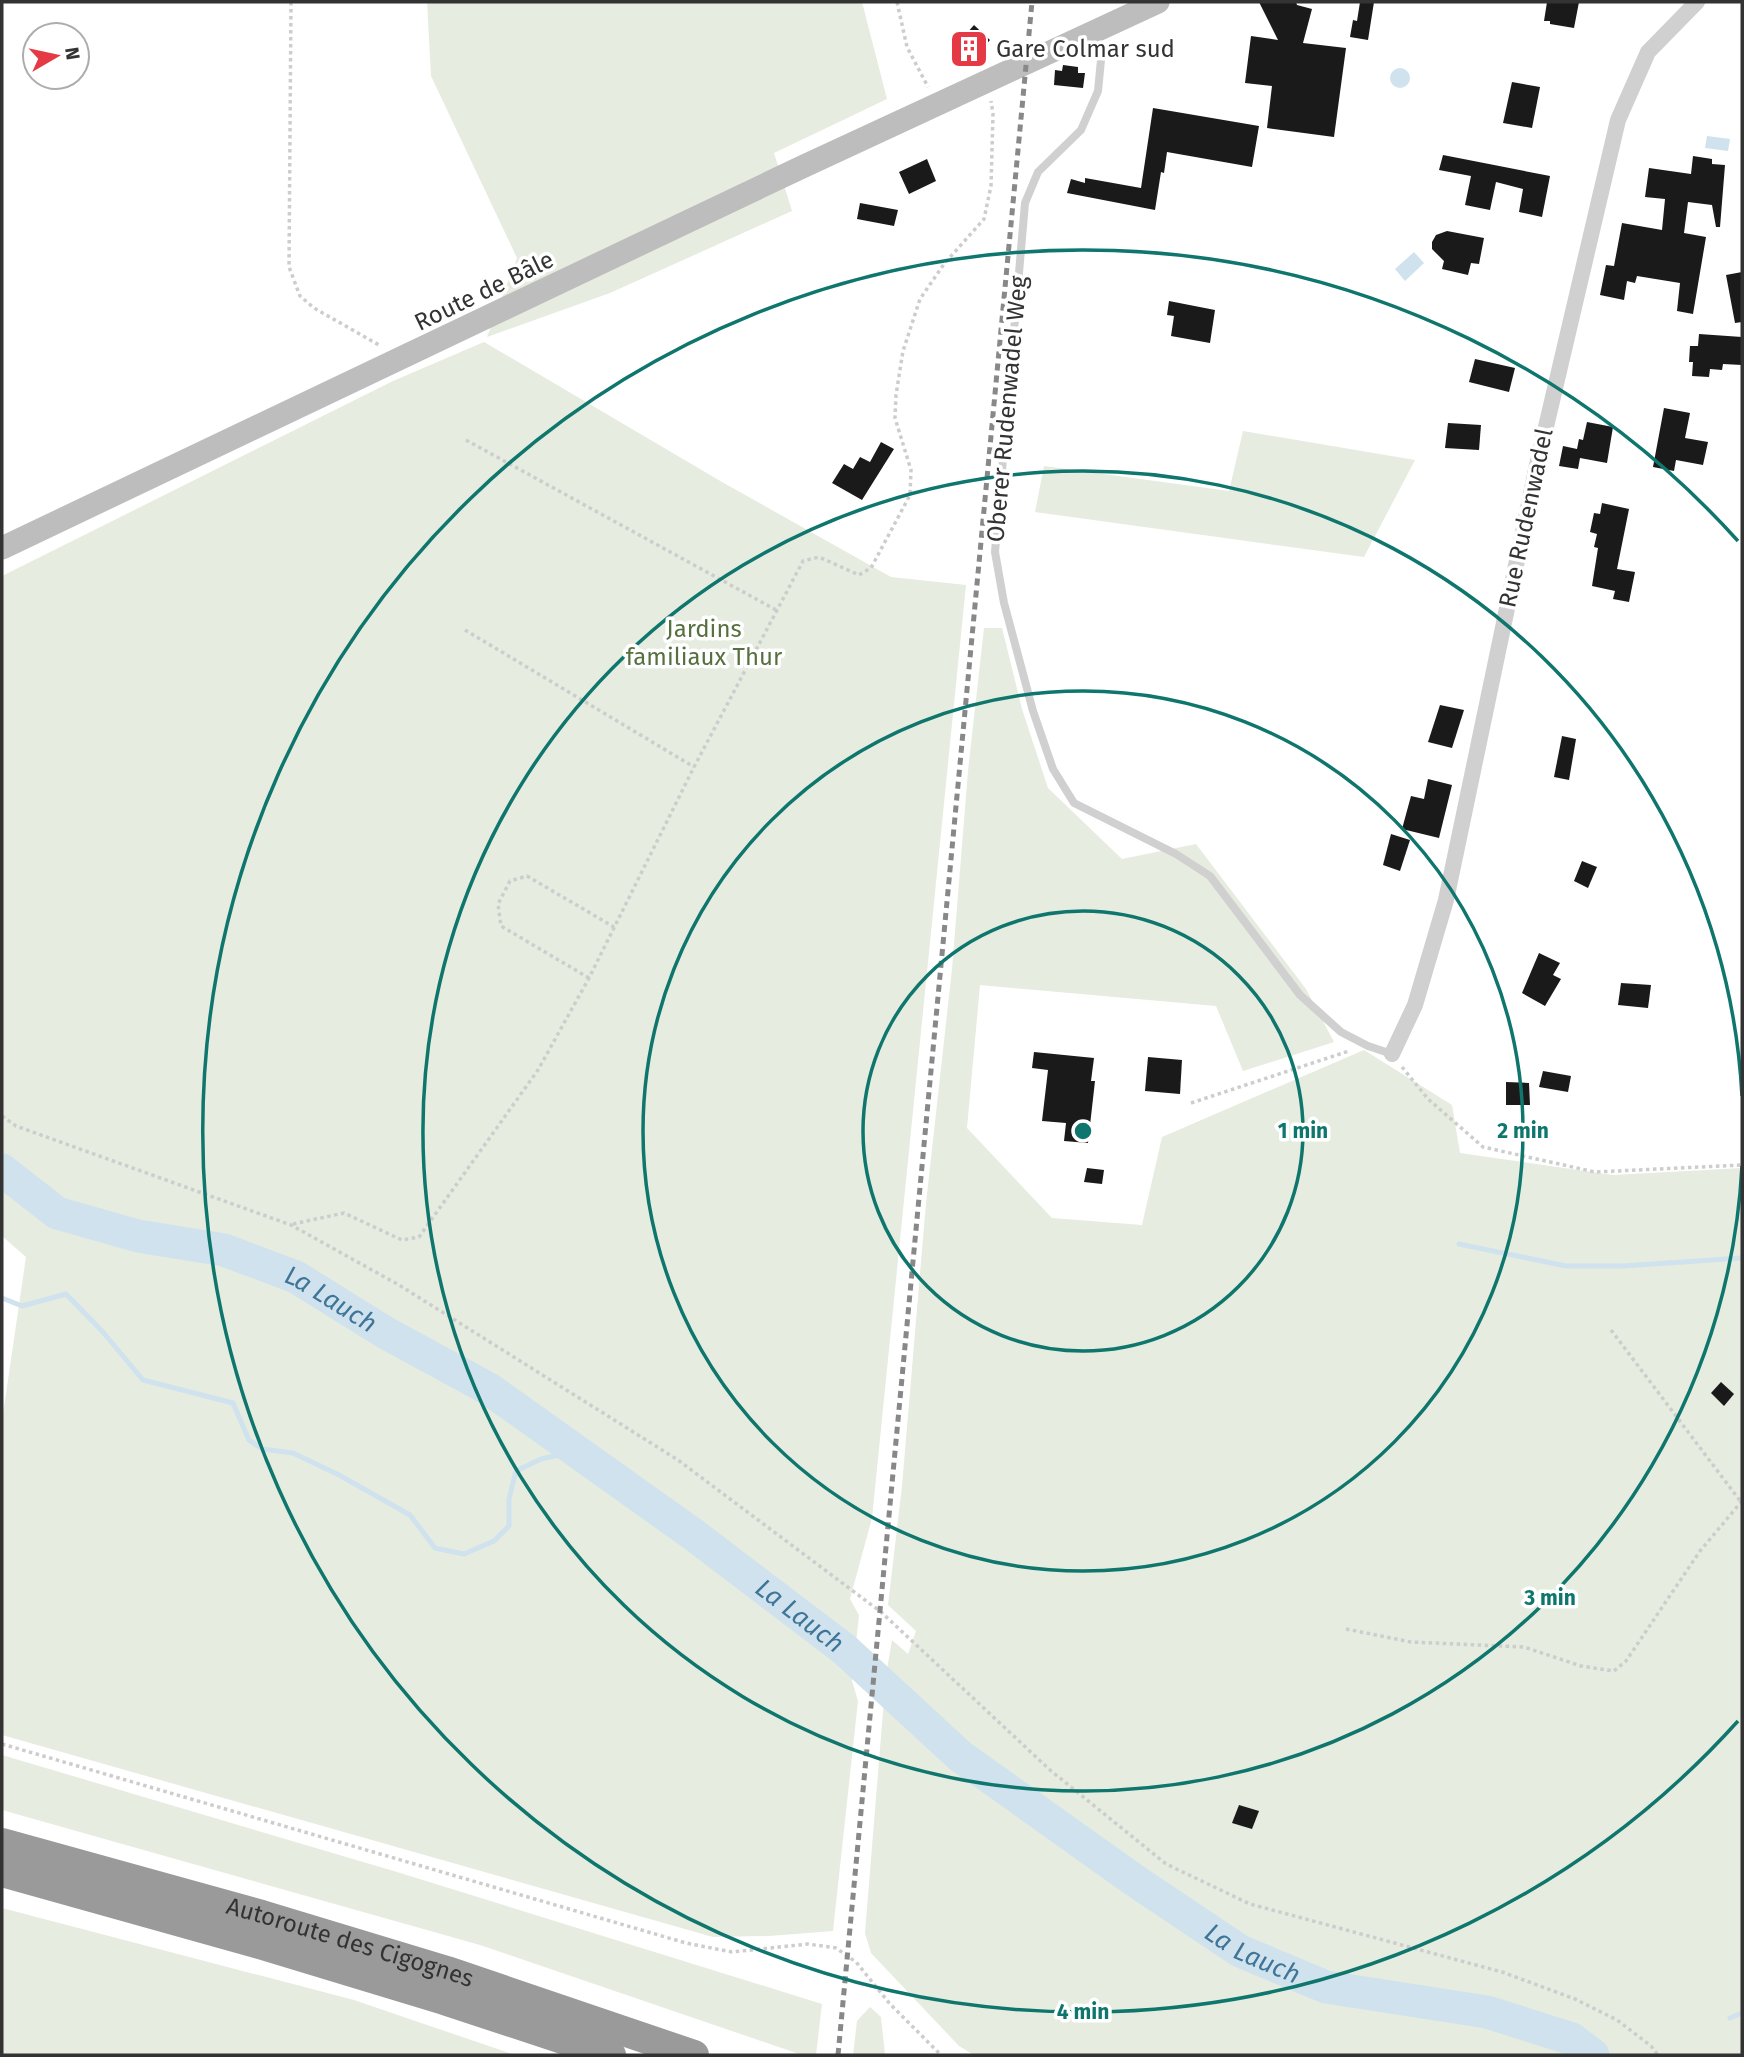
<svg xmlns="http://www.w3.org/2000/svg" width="1744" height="2057" font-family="'Fira Sans',sans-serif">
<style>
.green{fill:#e6ecdf}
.water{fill:#cfe2ee}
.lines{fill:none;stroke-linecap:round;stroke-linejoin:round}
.stream{stroke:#cfe2ee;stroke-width:5}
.river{stroke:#cfe2ee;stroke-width:33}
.building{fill:#1a1a1a}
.path{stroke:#cdcdcd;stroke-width:3.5;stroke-dasharray:3.5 3.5;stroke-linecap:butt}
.service{stroke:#d0d0d0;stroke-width:8}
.minor{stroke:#d0d0d0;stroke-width:16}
.secondary{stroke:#bdbdbd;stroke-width:23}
.motorway{stroke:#9a9a9a;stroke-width:30}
.rail{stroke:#888;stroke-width:5;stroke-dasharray:7 5;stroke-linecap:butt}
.ring{fill:none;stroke:#0f766e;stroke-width:3.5}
.labels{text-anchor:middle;stroke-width:7;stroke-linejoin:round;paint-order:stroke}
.poi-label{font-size:24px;fill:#333;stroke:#fff;text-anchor:start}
.street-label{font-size:24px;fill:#333;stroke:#fff}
.park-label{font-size:24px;fill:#56703f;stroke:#fff}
.water-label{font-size:26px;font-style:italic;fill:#3f7597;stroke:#fff}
.centre{fill:#0f766e;stroke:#fff;stroke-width:3.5}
.ring-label{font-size:21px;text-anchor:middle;font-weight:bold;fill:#0f766e;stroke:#fff;stroke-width:7;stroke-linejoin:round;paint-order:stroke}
</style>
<rect width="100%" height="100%" fill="#fff"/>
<g class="green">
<path d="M427,2h435l25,97 -113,54 18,58 -182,82 -123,44 30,-79 -86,-182z"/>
<path d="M484,342l238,140 169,95 75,8 -94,933 -22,81 9,16 -7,66 6,20 -25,230 -64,5 -56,1 -711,-202v-314l24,-164 -24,-21v-660l391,-195z"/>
<path d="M1243,431l172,29 -51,97 -329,-45 9,-46 185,25z"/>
<path d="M984,628h18l20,81 26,79 74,71 74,-15 110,145 28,53 -91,29 -27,-65 -236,-21 -13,143 85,90 90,7 20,-88 202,-87 88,55 8,48 153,22 129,-7v887h-768l-15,-9 -88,-93 -6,-20 21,-258 6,-35 16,14 8,-23 -28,-26 14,-119 24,-283 26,-234 16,-198z"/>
<path d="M2,1755l395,117 425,132 -6,51h-14l-322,-110 -478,-135z"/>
<path d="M2,1908l352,92 161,55h-513z"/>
<path d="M870,2007l11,10 4,38h-32l4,-34z"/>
</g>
<g class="water">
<circle cx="1400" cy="78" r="10"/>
<path d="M1707,136l23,3 -2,12 -23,-3z"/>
<path d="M1414,252l10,11 -19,18 -10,-12z"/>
</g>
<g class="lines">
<g class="stream">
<path d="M1459,1244l107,22h57l119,-8"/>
<path d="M2,1298l20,8 44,-12 36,37 41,49 90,23 16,37 13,9 31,4 46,22 71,40 25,33 29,6 30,-13 15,-15v-27l7,-28 25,-12 36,-8"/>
<path d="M1730,2018l12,-5"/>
</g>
<path class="river" id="s1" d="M2,1170l55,43 81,23 86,14 72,27 90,56 103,56 205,146 150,114 116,107 174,124 106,71 86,36 161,25 85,27 21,16"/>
</g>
<g class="building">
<path d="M1259,2h37l1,3 15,4 -9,34 43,5 -12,89 -67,-9 5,-42 -27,-3 6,-47 27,4z"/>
<path d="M1360,2h14l-6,38 -18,-3 3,-17 4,1z"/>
<path d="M1547,2h32l-5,26 -24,-4v-3h-6z"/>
<path d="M974,25l16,15 -19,22 -17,-14z"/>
<path d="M1063,65l15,2v6h7l-2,15 -29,-3 1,-15 7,1z"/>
<path d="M1512,82l28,5 -8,41 -29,-5z"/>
<path d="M1153,108l106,18 -7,41 -85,-15 -3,21 -3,-1 -6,38 -88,-17 4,-14 14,4v-5l56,10z"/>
<path d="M1443,155l107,21 -8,41 -23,-5 4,-23 -27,-7 -6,28 -25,-5 6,-29 -32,-6z"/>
<path d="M1693,156l19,3v5l13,1 -5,62h-4l-4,-22 -24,-3 -4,31 22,4 -13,77 -16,-3 3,-28 -43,-7 -2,7 -8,-2 -3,19 -24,-5 6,-30 8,1 8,-43 40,7 3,-31 -20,-2 4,-29 42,6z"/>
<path d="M927,159l9,22 -27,13 -10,-22z"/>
<path d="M860,203l38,7 -4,16 -37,-7z"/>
<path d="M1447,231l37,7 -5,26 -8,-1 -3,12 -26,-6 2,-8 -12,-12v-7l4,-7z"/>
<path d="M1742,272v50l-7,1 -9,-48z"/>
<path d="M1169,301l46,9 -5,33 -39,-7 3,-20 -7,-1z"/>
<path d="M1699,334l43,3v28l-19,-1 -1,6 -12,-1 -1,8 -17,-1 1,-14h-4l1,-16h8z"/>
<path d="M1475,359l40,9 -6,24 -40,-10z"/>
<path d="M1664,408l26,5 -5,25 23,4 -5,23 -27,-5 -2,11 -21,-4z"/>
<path d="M1587,422l26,5 -6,36 -27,-5 -2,11 -19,-3 4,-20 14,3 2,-10 4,1z"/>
<path d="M1448,423l33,2 -2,25 -34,-2z"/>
<path d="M881,442l13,7 -32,51 -30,-17 12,-19 9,5 7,-12 10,5z"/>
<path d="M1602,503l27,6 -12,60 18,3 -6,30 -16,-3 2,-8 -23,-5 6,-38 -4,-1 3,-13 -7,-2 4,-19 6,1z"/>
<path d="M1440,705l24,5 -12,38 -24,-6z"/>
<path d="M1562,736l14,3 -7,41 -15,-3z"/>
<path d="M1428,779l24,6 -13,53 -37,-9 9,-33 13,3z"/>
<path d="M1391,834l19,6 -10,31 -17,-6z"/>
<path d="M1582,861l15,6 -9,21 -14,-7z"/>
<path d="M1539,953l21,10 -7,12 8,4 -16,27 -23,-13z"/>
<path d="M1621,983l30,2 -3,23 -30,-3z"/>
<path d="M1034,1052l60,6 -3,23h4l-7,62 -24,-2 2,-18 -24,-2 6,-51 -16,-2z"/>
<path d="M1148,1057l34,3 -2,34 -35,-3z"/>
<path d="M1543,1071l28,5 -3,16 -29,-5z"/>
<path d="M1506,1082l23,1 1,22h-24z"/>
<path d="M1087,1168l17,2 -2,14 -18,-2z"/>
<path d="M1721,1382l13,12 -10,12 -13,-13z"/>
<path d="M1239,1805l20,6 -7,18 -20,-6z"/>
</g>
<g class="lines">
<g class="path">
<path d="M291,2l-2,265 11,29 14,12 65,37"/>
<path d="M897,2l10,45 21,40"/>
<path d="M466,440l312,171"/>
<path d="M465,630l229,137"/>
<path d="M589,978l-88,-52 -3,-22 12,-23 17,-5 87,51"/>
<path d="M1402,1067l26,32 55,48 112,25 147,-7"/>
<path d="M1191,1103l158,-52"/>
<path d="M2,1116l14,10 275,99 108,60 279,175 203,152 169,158 116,94 84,40 252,68 73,27 42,21 34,26 7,9"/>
<path d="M293,1224l51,-11 58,27 17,-3 119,-167 51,-92 105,-211 109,-206 16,-4 40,18 12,-7 39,-73 1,-25 -16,-52 1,-23 7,-44 17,-52 24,-35 40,-45 7,-33 2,-72 -2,-13"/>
<path d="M1611,1330l130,172"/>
<path d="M1346,1629l65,13 113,5 57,19 33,5 12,-10 74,-110 42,-50"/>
<path d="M2,1744l684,199 46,9 76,-8 28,4 20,14 34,42 51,51"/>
</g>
<path class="service" d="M1093,33l8,27 -3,31 -17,39 -43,42 -13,31 -30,349 9,51 29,108 20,58 21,34 102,51 34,22 90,119 41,37 27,14 24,8"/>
<path class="minor" d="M1392,1054l23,-49 31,-105 91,-435 81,-345 30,-68 49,-50"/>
<path class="secondary" d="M2,548l798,-380 358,-166"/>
<g class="motorway">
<path id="s2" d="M2,1843l260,72 185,56 247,84"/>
<path d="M2,1872l254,71 188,57 167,55"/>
</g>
<path class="rail" d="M838,2055l194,-2053"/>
</g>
<g class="ring">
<circle cx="1083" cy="1131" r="220"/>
<circle cx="1083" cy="1131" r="440"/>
<path d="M1742 1166A660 660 0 1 1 1742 1096"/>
<path d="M1738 1721A881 881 0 1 1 1738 541"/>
</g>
<defs>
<symbol id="building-square" viewBox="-11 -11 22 22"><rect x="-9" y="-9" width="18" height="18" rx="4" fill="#e63946" stroke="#fff"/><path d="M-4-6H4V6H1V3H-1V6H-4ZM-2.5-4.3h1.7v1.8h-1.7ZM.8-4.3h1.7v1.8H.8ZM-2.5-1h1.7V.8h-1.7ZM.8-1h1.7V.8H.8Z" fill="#fff"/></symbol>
</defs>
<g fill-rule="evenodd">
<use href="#building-square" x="947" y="27" width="44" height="44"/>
</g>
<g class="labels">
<g class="poi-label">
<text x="996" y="57">Gare Colmar sud</text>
</g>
<g class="street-label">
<text transform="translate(484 291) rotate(-26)" y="8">Route de Bâle</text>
<text transform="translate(1007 409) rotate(-85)" y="8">Oberer Rudenwadel Weg</text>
<text transform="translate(1526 518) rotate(-78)" y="8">Rue Rudenwadel</text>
<text dy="8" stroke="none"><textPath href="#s2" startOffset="362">Autoroute des Cigognes</textPath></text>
</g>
<g class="park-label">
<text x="704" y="637">Jardins<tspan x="704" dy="28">familiaux Thur</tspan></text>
</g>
<g class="water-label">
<text dy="9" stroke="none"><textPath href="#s1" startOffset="359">La Lauch</textPath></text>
<text dy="9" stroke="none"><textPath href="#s1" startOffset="926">La Lauch</textPath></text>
<text dy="9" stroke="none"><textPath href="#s1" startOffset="1493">La Lauch</textPath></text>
</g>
</g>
<circle cx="1083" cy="1131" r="10" class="centre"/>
<g class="ring-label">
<text x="1303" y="1138">1 min</text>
<text x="1523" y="1138">2 min</text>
<text x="1550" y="1605">3 min</text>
<text x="1083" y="2019">4 min</text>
</g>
<rect width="1744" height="2057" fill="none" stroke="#333333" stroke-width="7"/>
<g transform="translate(56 56) rotate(81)"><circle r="33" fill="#ffffff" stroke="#adadad" stroke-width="2"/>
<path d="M0-5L12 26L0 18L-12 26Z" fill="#e63946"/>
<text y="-10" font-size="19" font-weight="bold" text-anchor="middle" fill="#333333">N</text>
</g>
</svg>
